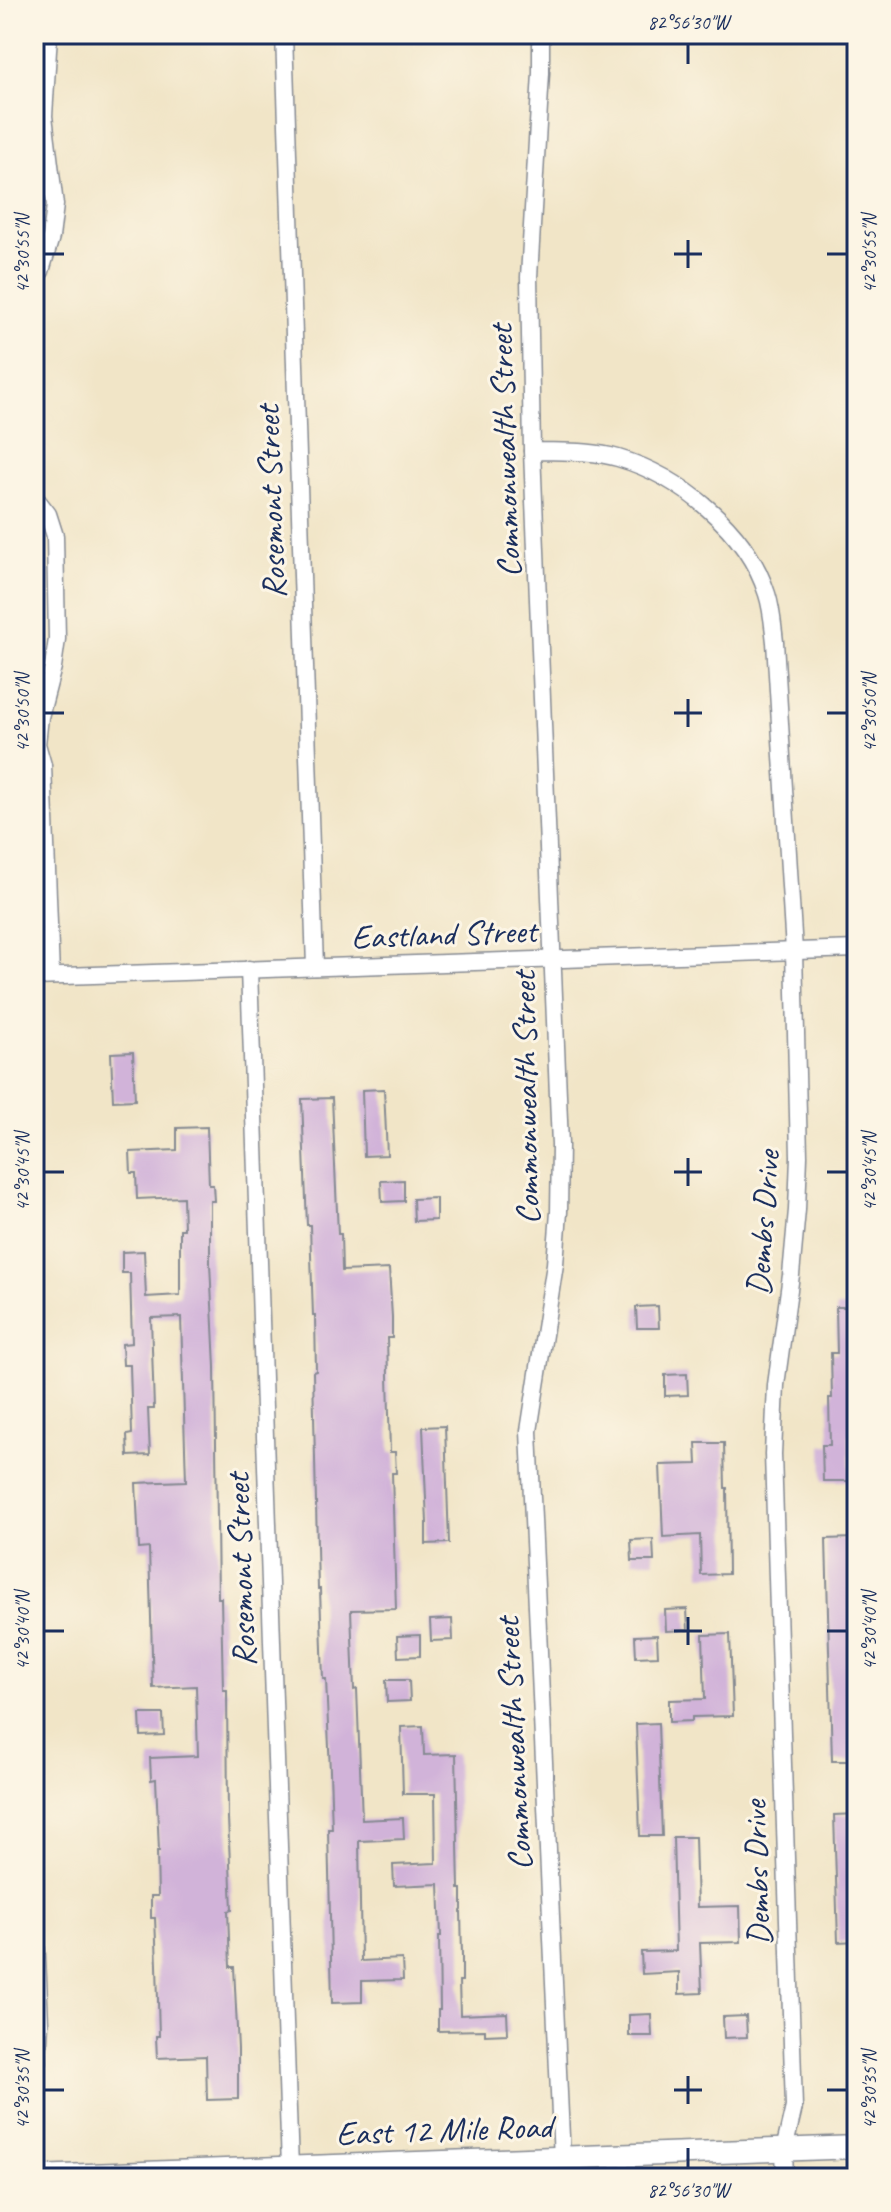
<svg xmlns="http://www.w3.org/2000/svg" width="891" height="2212" font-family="Caveat,sans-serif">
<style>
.building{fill:#d1b3d9}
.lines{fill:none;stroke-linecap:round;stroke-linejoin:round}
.lane-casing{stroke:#868a92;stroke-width:11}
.street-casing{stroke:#868a92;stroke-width:19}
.secondary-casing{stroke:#868a92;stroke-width:25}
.lane{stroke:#fff;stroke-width:8}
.street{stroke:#fff;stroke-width:16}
.secondary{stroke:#fff;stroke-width:22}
.ticks{fill:none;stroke:#1b2f5e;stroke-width:3}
.labels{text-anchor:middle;stroke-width:6;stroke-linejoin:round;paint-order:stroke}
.street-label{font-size:34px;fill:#1b2f5e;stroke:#fcf5e5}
.neatline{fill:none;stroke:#1b2f5e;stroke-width:3}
.ticks-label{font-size:20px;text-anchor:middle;fill:#1b2f5e}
</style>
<rect width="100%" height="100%" fill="#fcf5e5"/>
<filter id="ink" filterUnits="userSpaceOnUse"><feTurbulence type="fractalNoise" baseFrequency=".0125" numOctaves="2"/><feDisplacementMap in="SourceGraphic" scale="16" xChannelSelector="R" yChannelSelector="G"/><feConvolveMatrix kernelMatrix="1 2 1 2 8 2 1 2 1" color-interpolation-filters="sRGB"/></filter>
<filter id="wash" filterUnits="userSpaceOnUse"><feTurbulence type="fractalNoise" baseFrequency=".006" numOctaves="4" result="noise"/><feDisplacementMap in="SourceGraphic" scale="32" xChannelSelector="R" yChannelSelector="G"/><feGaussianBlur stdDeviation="1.8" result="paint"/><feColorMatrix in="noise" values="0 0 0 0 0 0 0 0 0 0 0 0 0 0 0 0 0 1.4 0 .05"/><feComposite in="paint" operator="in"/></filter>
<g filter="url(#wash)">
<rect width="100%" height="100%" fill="#f1e5c7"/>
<g id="blocks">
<g class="building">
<path d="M133,1052l2,48 -22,1 -2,-48z"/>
<path d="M384,1089l3,66 -23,1 -2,-66z"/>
<path d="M332,1098l6,136h3l1,37 47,-2 3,48v21h-5l3,114h5l1,21h-4l4,136 -45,1 3,80 3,-1 5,131 41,-2 1,21 -45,2 2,120 41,-2 1,21 -41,1v21l-30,1 -4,-174h4l-2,-58 -4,-92h-3l-3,-90h-2l-5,-217 3,-1 -1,-55h-2l-3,-91h-3l-5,-126z"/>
<path d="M207,1127l2,58h4l1,16h-4v62l5,104 3,231h3l2,92h4l1,128 4,92 -4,1 2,56h4l4,82v50l-31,1 -1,-44 -49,2 -1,-22h3l-2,-71 -2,-47h-4v-22h7l-1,-45h2l-3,-72 -5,1 -1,-22 48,-2 -2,-70 -43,2 -4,-140 -10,1 -3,-66 50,-2 -5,-164 -30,1 3,91h-6l2,46 -22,1 -1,-21 5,-1 -2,-69h-7l-1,-21 10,-1 -2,-70h-8v-21l22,-1 2,46 34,-2v-66h4l-1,-32 -46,2 -1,-26h-5l-1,-21 47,-2v-22z"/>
<path d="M404,1180v21l-22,1 -1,-21z"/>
<path d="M436,1198v22l-22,1 -1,-22z"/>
<path d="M658,1306l1,22h-22l-1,-21z"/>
<path d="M836,1307h21v127h-8l1,47h-27l-1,-36h8l-1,-47h3l-1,-45h6z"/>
<path d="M687,1374l1,21 -23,1v-21z"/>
<path d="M445,1426l4,117 -23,1v-21h1l-4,-96z"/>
<path d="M696,1443h28l1,45h2l1,86 -27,1 -1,-40 -37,2 -3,-72 37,-1z"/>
<path d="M853,1538l4,128v95h-25l-6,-222z"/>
<path d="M653,1539l1,22h-22l-1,-21z"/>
<path d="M687,1609l1,21 -22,1 -1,-21z"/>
<path d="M452,1619l1,21 -22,1 -1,-21z"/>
<path d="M730,1634l3,82 -41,1v4l-23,1v-22l36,-1 -2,-64z"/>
<path d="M420,1635v21l-22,1 -1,-21z"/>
<path d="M657,1635l1,21 -22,1 -1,-21z"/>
<path d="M386,1680h23l1,21 -23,1z"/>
<path d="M140,1714h23l1,21 -23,1z"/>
<path d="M658,1723l4,113h-22l-4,-112z"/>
<path d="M423,1726l1,29 32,-1 3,135h3v21l-1,1 1,45v25h-3l1,34 47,-2 1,21 -23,1v-5l-47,1v-21h2l-1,-74h2l-2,-52 -45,2 -1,-21 43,-2 -1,-69h-32l-2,-67z"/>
<path d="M857,1814v127l-19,1 -4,-127z"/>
<path d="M673,1837h22l2,70 43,-1 1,36 -41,1 2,50 -23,1v-22l-37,2 -1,-22 35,-1z"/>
<path d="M651,2014l1,22h-23v-21z"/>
<path d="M746,2016l1,21 -23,1 -1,-21z"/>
</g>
</g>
</g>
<g filter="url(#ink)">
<use href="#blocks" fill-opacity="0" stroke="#868a92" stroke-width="2"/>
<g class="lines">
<defs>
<path id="lane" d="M34,1804l10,219 -2,38 -8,2"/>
<g id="street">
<path d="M284,34l31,933"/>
<path d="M541,34v39l-12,204 3,174 28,694 -1,67 -4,52 -26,167 33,728"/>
<path d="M34,279l7,-8 10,-34 4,-32 -11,-89 5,-82"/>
<path d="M532,451c29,1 59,-1 86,7 62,18 129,72 149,136 5,15 6,32 8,48l19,309 5,205 -2,54 -6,65 -15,110 -3,69 21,653 -10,43 1,28"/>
<path d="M34,496l14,18 7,22 2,103 -4,28 -13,50 -3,27 6,21 8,211"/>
<path d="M249,969l41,1199"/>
<path d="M34,977l823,-28"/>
</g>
<path id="secondary" d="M34,2177l823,-30"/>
</defs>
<use href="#lane" class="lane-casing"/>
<use href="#street" class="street-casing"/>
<use href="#secondary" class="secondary-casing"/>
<use href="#lane" class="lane"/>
<use href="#street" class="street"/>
<use href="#secondary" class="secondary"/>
</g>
</g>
<path class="ticks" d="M688,44v20M688,240v28M44,254h20M674,254h28M827,254h20M688,699v28M44,713h20M674,713h28M827,713h20M688,1158v28M44,1172h20M674,1172h28M827,1172h20M688,1617v28M44,1631h20M674,1631h28M827,1631h20M688,2076v28M44,2090h20M674,2090h28M827,2090h20M688,2148v20"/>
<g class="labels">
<g class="street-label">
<text transform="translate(504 451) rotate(-92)" y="12">Commonwealth Street</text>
<text transform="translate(270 502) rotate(-92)" y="12">Rosemont Street</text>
<text transform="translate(444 933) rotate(-2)" y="12">Eastland Street</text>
<text transform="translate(525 1098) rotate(-91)" y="12">Commonwealth Street</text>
<text transform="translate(762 1223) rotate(-86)" y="12">Dembs Drive</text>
<text transform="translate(240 1570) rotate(-92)" y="12">Rosemont Street</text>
<text transform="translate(513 1744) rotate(-93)" y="12">Commonwealth Street</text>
<text transform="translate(756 1873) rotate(-92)" y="12">Dembs Drive</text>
<text transform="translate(444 2129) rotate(-2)" y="12">East 12 Mile Road</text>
</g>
</g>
<rect width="891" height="2212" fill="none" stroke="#fcf5e5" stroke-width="88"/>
<rect x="44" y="44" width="803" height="2124" class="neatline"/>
<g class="ticks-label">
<text x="688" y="29">82°56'30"W</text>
<text transform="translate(22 254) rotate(-90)" y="7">42°30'55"N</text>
<text transform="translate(869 254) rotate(-90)" y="7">42°30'55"N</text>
<text transform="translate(22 713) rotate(-90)" y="7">42°30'50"N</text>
<text transform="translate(869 713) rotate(-90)" y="7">42°30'50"N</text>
<text transform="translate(22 1172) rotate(-90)" y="7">42°30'45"N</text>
<text transform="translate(869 1172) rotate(-90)" y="7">42°30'45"N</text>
<text transform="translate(22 1631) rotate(-90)" y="7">42°30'40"N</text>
<text transform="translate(869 1631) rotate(-90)" y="7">42°30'40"N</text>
<text transform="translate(22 2090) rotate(-90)" y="7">42°30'35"N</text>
<text transform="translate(869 2090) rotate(-90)" y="7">42°30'35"N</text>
<text x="688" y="2197">82°56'30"W</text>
</g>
</svg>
